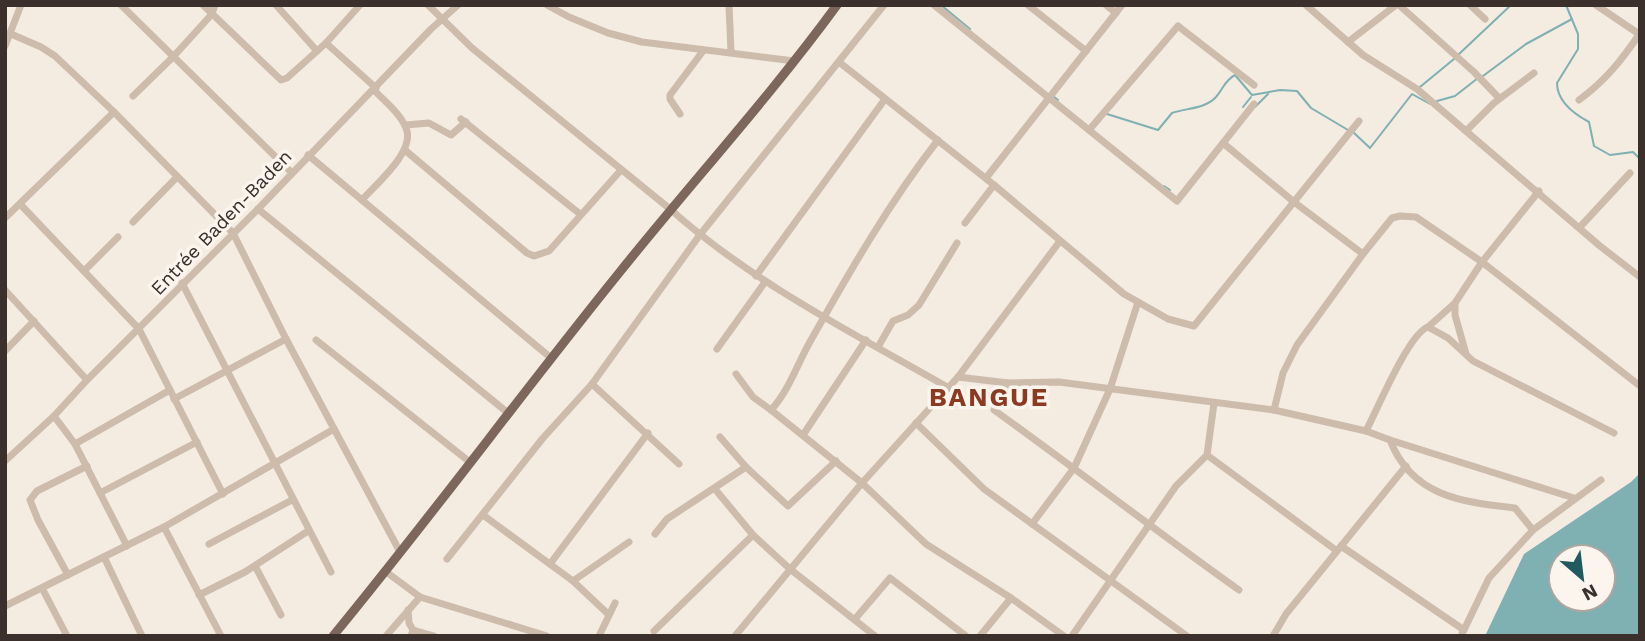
<svg xmlns="http://www.w3.org/2000/svg" width="1645" height="641" font-family="'Work Sans',sans-serif">
<style>
.water{fill:#7fb0b2;fill-rule:evenodd}
.lines{fill:none;stroke-linecap:round;stroke-linejoin:round}
.stream{stroke:#7fb0b2;stroke-width:2}
.minor{stroke:#cdbbac;stroke-width:7}
.major{stroke:#7d675c;stroke-width:9}
.labels{text-anchor:middle;stroke-width:7;stroke-linejoin:round;paint-order:stroke}
.street-label{font-size:19px;fill:#3b302b;stroke:#fbf5ee}
.district-label{font-size:26px;font-weight:bold;letter-spacing:2px;fill:#8c3b22;stroke:#fbf5ee}
</style>
<rect width="100%" height="100%" fill="#f4ebe1"/>
<path class="water" d="M1640,473v163h-155l39,-82 107,-72zM1561,557h42v42h-42z"/>
<g class="lines">
<g class="stream">
<path d="M941,5l29,24"/>
<path d="M1566,5l12,29v15l-21,34c0,19 17,31 32,39l5,24 16,9 23,-3 7,7"/>
<path d="M1458,55l53,-50"/>
<path d="M1483,76l43,-32 46,-25"/>
<path d="M1420,87l34,-28"/>
<path d="M1053,96l5,4"/>
<path d="M1437,101l18,-5 23,-18"/>
<path d="M1243,107l8,-10"/>
<path d="M1255,107l13,-13"/>
<path d="M1107,114l51,16 14,-17c14,-5 33,-4 44,-16 7,-8 9,-17 19,-22l17,20 28,-5 17,1 14,17 37,22"/>
<path d="M1353,132l17,16 42,-54 18,10"/>
<path d="M1164,186l6,4"/>
</g>
<g class="minor">
<path d="M121,5l171,168"/>
<path d="M203,5l78,75 6,-2 39,-35 34,-38"/>
<path d="M276,5l41,46"/>
<path d="M428,5l44,43 198,161c83,74 183,124 279,179"/>
<path d="M547,5l22,12 39,16 34,9 152,19"/>
<path d="M729,5l2,47"/>
<path d="M934,5l243,196 77,-97"/>
<path d="M1028,5l58,46"/>
<path d="M1106,5l10,8"/>
<path d="M1306,5l57,50 54,34 183,157 40,31"/>
<path d="M1399,5l75,67 25,26"/>
<path d="M1470,5l15,14"/>
<path d="M1596,5l43,29"/>
<path d="M11,34l30,13 14,9 59,56 119,121 53,106 114,213"/>
<path d="M1348,42l48,-37"/>
<path d="M326,43l50,45"/>
<path d="M5,46l16,-41"/>
<path d="M839,62l155,123 130,109 44,25 26,7 165,-205"/>
<path d="M133,96l40,-39 39,-43 3,-9"/>
<path d="M1579,100c26,-19 43,-40 61,-67"/>
<path d="M680,114l-10,-15v-4l33,-44"/>
<path d="M461,119l119,95"/>
<path d="M405,125l24,-2 22,12 15,-13"/>
<path d="M1089,130l89,-104 76,59"/>
<path d="M1466,131l28,-28 40,-30"/>
<path d="M938,140c-49,63 -88,131 -127,200 -13,22 -22,51 -40,70l91,73 64,61 85,54 53,38"/>
<path d="M1223,143l71,59 69,52"/>
<path d="M406,151l121,102 7,3 15,-5 72,-81"/>
<path d="M308,155l243,203"/>
<path d="M986,178l136,-173"/>
<path d="M362,200c14,-16 54,-49 44,-72 -6,-15 -22,-27 -32,-38"/>
<path d="M20,204l119,125 84,165"/>
<path d="M258,209l250,204"/>
<path d="M5,218l109,-106"/>
<path d="M133,222l44,-45"/>
<path d="M965,223l29,-38"/>
<path d="M1580,227l50,-54"/>
<path d="M84,271l34,-34"/>
<path d="M756,276l129,-177"/>
<path d="M182,283l149,289"/>
<path d="M5,290l82,90"/>
<path d="M1455,303v12l11,39"/>
<path d="M1428,327l27,-24 27,-41 57,-71"/>
<path d="M316,340l155,123"/>
<path d="M878,347l15,-26 15,-6 11,-10 38,-62"/>
<path d="M717,349l48,-67"/>
<path d="M5,351l29,-30"/>
<path d="M736,374l17,23 18,13"/>
<path d="M958,377l50,6 51,-1 215,28 92,21 24,9c22,57 73,62 125,68l18,22"/>
<path d="M1008,383l-14,27c82,59 162,121 245,180"/>
<path d="M592,384l87,80"/>
<path d="M174,399l112,-60"/>
<path d="M1274,410l9,-37 14,-28 66,-91 29,-36 8,-2 16,1 66,45 158,124"/>
<path d="M54,416l21,28 52,102"/>
<path d="M916,423l68,66 203,147"/>
<path d="M1366,431c11,-21 43,-98 62,-104l20,11 25,23 141,72"/>
<path d="M803,435l63,-95"/>
<path d="M720,437l26,30 42,39 48,-45"/>
<path d="M1390,440l184,58"/>
<path d="M75,444l95,-54"/>
<path d="M1207,455l130,96"/>
<path d="M5,461l49,-45 33,-36 171,-171 173,-180 27,-24"/>
<path d="M715,489l38,46 37,34 85,67"/>
<path d="M100,493l97,-51"/>
<path d="M483,515l90,66 35,33"/>
<path d="M1032,524l42,-56 36,-79 28,-87"/>
<path d="M164,527l57,109"/>
<path d="M655,534l12,-15 79,-52"/>
<path d="M209,544l83,-44"/>
<path d="M1341,546l123,84"/>
<path d="M104,557l38,79"/>
<path d="M447,559l96,-121 49,-54 107,-148 185,-231"/>
<path d="M550,564l98,-131"/>
<path d="M255,566l26,49"/>
<path d="M385,571l35,26 127,39"/>
<path d="M68,575l-30,-55 -8,-20 7,-9 50,-25"/>
<path d="M573,581l56,-39"/>
<path d="M42,588l25,48"/>
<path d="M199,595l46,-23 63,-41"/>
<path d="M5,606l159,-79 170,-98"/>
<path d="M408,610l1,13 4,7 -2,6"/>
<path d="M855,619l35,-41 76,58"/>
<path d="M413,630l21,6"/>
<path d="M654,631l99,-96"/>
<path d="M386,636l34,-39"/>
<path d="M599,636l16,-33"/>
<path d="M735,636l127,-153 96,-106 102,-136"/>
<path d="M980,636l31,-38"/>
<path d="M1072,636l104,-150 31,-31 7,-52"/>
<path d="M1273,636l13,-22 120,-148"/>
<path d="M1461,636l28,-58 44,-48 68,-50"/>
</g>
<path class="major" d="M333,636c98,-119 189,-243 286,-363 72,-90 150,-175 218,-268"/>
</g>
<g class="labels">
<g class="street-label">
<text transform="translate(221 222) rotate(-46)" y="7">Entrée Baden-Baden</text>
</g>
<g class="district-label">
<text x="989" y="406">BANGUE</text>
</g>
</g>
<rect width="1645" height="641" fill="none" stroke="#3b302b" stroke-width="14"/>
<g transform="translate(1582 578) rotate(152)"><circle r="33" fill="#fbf5ee" stroke="#aea6a0" stroke-width="2"/>
<path d="M0-5L12 26L0 18L-12 26Z" fill="#1f5a5e"/>
<text y="-10" font-size="19" font-weight="bold" text-anchor="middle" fill="#3b302b">N</text>
</g>
</svg>
